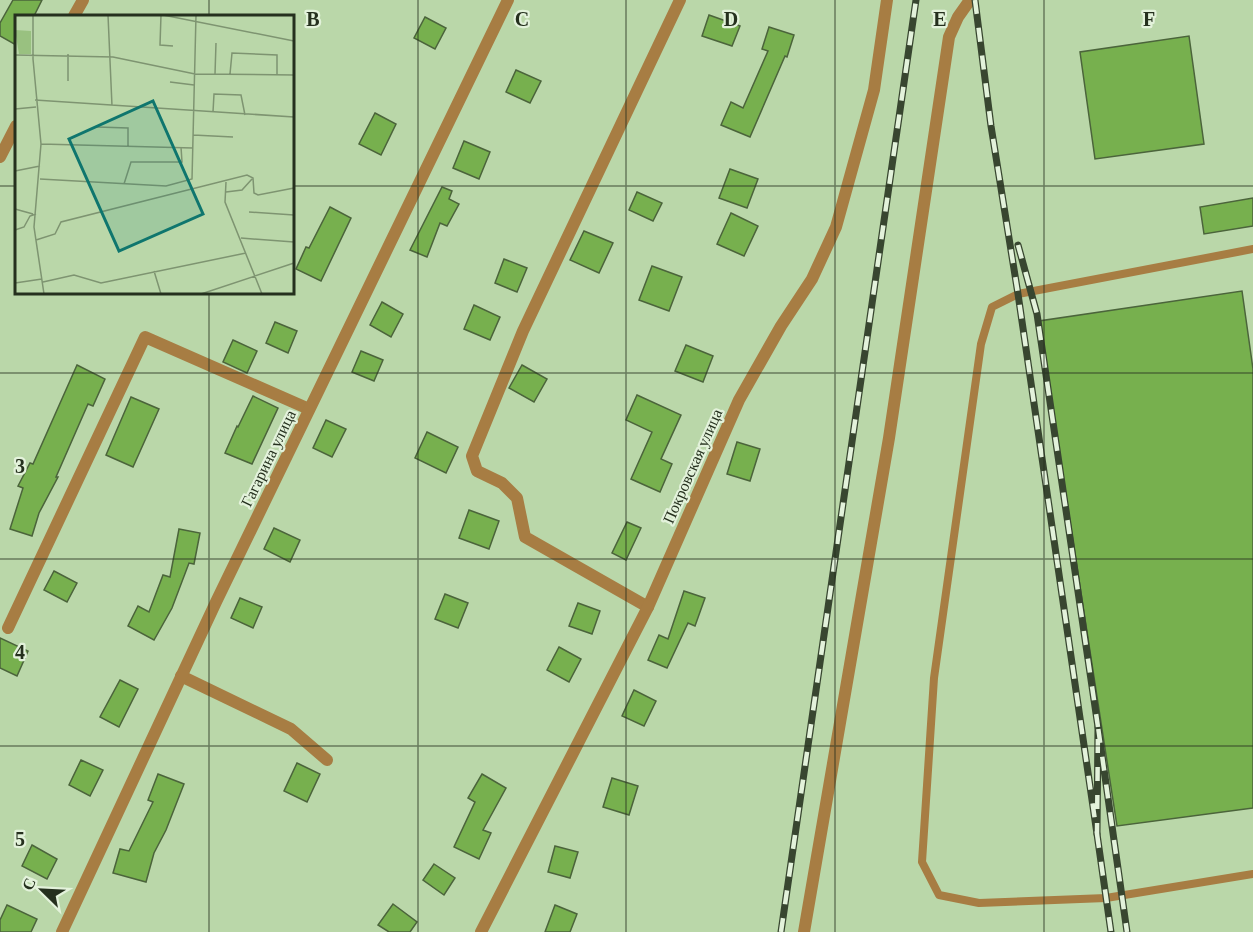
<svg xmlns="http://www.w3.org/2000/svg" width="1253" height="932" font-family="'Times New Roman',serif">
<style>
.building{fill:#77b04e;stroke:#4b643b;stroke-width:1.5}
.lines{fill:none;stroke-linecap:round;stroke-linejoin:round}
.service{stroke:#a77d43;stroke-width:8}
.minor{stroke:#a77d43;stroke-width:12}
.tertiary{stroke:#a77d43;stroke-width:12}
.rail-casing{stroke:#384630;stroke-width:7}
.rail{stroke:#e3f2db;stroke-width:4.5;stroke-dasharray:14;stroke-linecap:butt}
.grid{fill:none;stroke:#25301e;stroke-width:1.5;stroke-opacity:0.55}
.labels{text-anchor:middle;stroke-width:4.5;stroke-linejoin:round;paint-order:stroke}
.street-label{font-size:16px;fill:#25301e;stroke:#e3f2db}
.inset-road{fill:none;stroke:#7e9471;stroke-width:1.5}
.view{fill:#0f766e;fill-opacity:0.15;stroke:#0f766e;stroke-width:3}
.inset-edge{fill:none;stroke:#25301e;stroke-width:3}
.grid-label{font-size:20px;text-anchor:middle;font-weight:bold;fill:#25301e;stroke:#e3f2db;stroke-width:4.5;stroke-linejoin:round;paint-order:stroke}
</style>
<rect width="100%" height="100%" fill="#bad7a9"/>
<g class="building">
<path d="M13,0h29l-8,16h-18v29l-16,-9v-13z"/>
<path d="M709,15l31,11 -8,20 -30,-10z"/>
<path d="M425,17l21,11 -11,21 -21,-11z"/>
<path d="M769,27l25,8 -7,22 -2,-1 -35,81 -29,-12 10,-23 12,6 25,-57 -6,-2z"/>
<path d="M1189,36l15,108 -109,15 -15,-107z"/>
<path d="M516,70l25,11 -11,22 -24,-11z"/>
<path d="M375,113l21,11 -15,31 -22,-11z"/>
<path d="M464,141l26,11 -11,27 -26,-11z"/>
<path d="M730,169l28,10 -11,29 -28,-10z"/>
<path d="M442,187l10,4 -3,8 10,5 -12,22 -7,-3 -13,34 -17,-7z"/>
<path d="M637,192l25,11 -9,18 -24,-11z"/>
<path d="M1253,198v28l-49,8 -4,-27z"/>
<path d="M330,207l21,11 -30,63 -25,-12 10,-22 3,1z"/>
<path d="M731,213l27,13 -14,30 -27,-12z"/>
<path d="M584,231l29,12 -14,30 -29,-13z"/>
<path d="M504,259l23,9 -10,24 -22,-9z"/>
<path d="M652,266l30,11 -13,34 -30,-11z"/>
<path d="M1242,291l11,78v439l-136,18 -78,-505z"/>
<path d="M382,302l21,12 -12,23 -21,-12z"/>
<path d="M474,305l26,12 -10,23 -26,-11z"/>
<path d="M275,322l22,9 -9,22 -22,-10z"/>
<path d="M233,340l24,11 -10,22 -24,-11z"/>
<path d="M686,345l27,11 -10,26 -28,-11z"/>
<path d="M361,351l22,9 -9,21 -22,-9z"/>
<path d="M77,365l28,14 -12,27 -5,-2 -32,73h2l-19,36 -7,23 -22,-7 13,-41 -5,-2 12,-23 3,1z"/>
<path d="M522,365l25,14 -13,23 -25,-14z"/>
<path d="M637,395l44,20 -20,44 11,5 -12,28 -29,-13 21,-47 -26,-12z"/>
<path d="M253,396l25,12 -26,56 -27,-11 12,-27 1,1z"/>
<path d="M131,397l28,12 -26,58 -27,-12z"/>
<path d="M326,420l20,9 -14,28 -19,-9z"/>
<path d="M427,432l31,15 -12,26 -31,-15z"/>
<path d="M737,442l23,7 -10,32 -23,-7z"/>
<path d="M469,510l30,11 -10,28 -30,-11z"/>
<path d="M627,522l14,6 -15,32 -14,-7z"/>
<path d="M274,528l26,12 -10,22 -26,-13z"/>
<path d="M179,529l21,4 -6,31 -5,-1 -17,45 -18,32 -26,-14 10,-20 11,6 14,-37 7,2z"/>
<path d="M54,571l23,12 -10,19 -23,-12z"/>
<path d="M684,591l21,7 -10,28 -7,-3 -21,45 -19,-8 11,-25 9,4z"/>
<path d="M445,594l23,9 -10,25 -23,-9z"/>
<path d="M240,598l22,9 -9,21 -22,-10z"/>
<path d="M578,603l22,8 -8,23 -23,-8z"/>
<path d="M0,638l28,13 -11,25 -17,-8z"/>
<path d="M559,647l22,12 -12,23 -22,-12z"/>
<path d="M120,680l18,9 -19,38 -19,-10z"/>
<path d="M634,690l22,11 -12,25 -22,-10z"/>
<path d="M81,760l22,10 -13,26 -21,-11z"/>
<path d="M297,763l23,11 -13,28 -23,-11z"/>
<path d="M158,774l26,10 -18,46 -12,23 -8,29 -33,-9 7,-24 9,2 24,-49 -5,-2z"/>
<path d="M482,774l24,14 -23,42 8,3 -12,26 -25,-12 21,-45 -7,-4z"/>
<path d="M612,778l26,8 -9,29 -26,-8z"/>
<path d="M32,845l25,14 -10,20 -25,-13z"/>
<path d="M555,846l23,6 -8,26 -22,-6z"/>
<path d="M434,864l21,14 -11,17 -21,-15z"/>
<path d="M393,904l24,18 -7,10h-21l-11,-7z"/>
<path d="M7,905l30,14 -6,13h-31v-12z"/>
<path d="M555,905l22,9 -7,18h-25z"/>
</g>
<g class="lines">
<path class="service" d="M1253,249l-235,45 -26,13 -11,37 -47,334 -12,184 17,33 40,8 127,-5 147,-24"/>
<g class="minor">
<path d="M648,607l-123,-70 -8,-39 -15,-15 -25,-12 -5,-15 51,-125 157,-331"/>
<path d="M8,628l137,-291 164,72"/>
<path d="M181,676l110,53 36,31"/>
<path d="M62,932l154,-330 292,-602"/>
<path d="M481,932l167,-325 91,-207 42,-74 31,-47 24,-52 38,-137 13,-90"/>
<path d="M804,932l85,-494 60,-401 9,-20 12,-17"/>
</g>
<g class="tertiary">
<path d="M74,16l9,-16"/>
<path d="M0,157l16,-31"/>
</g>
<defs>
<g id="rail">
<path d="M975,0l16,126 27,168 79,540 1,-107 29,205"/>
<path d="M1018,245l19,69 61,413"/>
<path d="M1097,834l14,98"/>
<path d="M781,932l135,-932"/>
</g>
</defs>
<use href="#rail" class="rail-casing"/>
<use href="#rail" class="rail"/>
</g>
<path class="grid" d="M209,0v16M418,0v932M626,0v932M835,0v932M1044,0v932M0,186h16M292,186h961M209,292v640M0,373h1253M0,559h1253M0,746h1253"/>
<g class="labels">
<g class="street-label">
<text transform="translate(268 458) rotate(-64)" y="6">Гагарина улица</text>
<text transform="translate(692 466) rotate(-66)" y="6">Покровская улица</text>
</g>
</g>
<g transform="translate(15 15)">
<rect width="279" height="279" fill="#bad7a9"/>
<path d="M0,15l16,1v23h-12z" fill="#99c180"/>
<path class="inset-road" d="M18,0v44l8,85 -7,83 10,67M93,0l4,91M146,0l-1,30 13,1M148,0l131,26M53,39v27M0,40l98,2 82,17 99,1M200,59l1,-31M215,59l2,-21 45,2v20M155,67l24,3M20,85l259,17M0,94l21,-2M198,97l1,-18 27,1 4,20M82,112l31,1v18M178,120l40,2M26,129l152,4M0,156l25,-5M25,164l126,7 26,-7 4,-164M211,167l-1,20 37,92M109,169l7,-22h51l-1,-15M211,177l16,-2 10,-11M0,194l18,5M234,197l45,3M0,215l9,-3 6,-11 6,-2M226,223l53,4M21,225l19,-6 6,-12 186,-47 6,3 1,15 4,2 36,-7M139,256l7,23M28,267l31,-7 27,8 145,-30M0,268l27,-4M186,279l93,-31"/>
<path class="view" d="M138,86l50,113 -84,37 -50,-112z"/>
<rect width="279" height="279" class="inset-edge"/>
</g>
<g class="grid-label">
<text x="313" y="26">B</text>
<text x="522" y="26">C</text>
<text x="731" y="26">D</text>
<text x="940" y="26">E</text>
<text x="1149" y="26">F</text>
<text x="20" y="473">3</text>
<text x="20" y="659">4</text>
<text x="20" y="846">5</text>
</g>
<g transform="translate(42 890) rotate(294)" stroke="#e3f2db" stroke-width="4.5" paint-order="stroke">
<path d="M0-4.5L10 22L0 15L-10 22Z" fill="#25301e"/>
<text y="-9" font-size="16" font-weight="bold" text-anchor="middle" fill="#25301e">С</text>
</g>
</svg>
